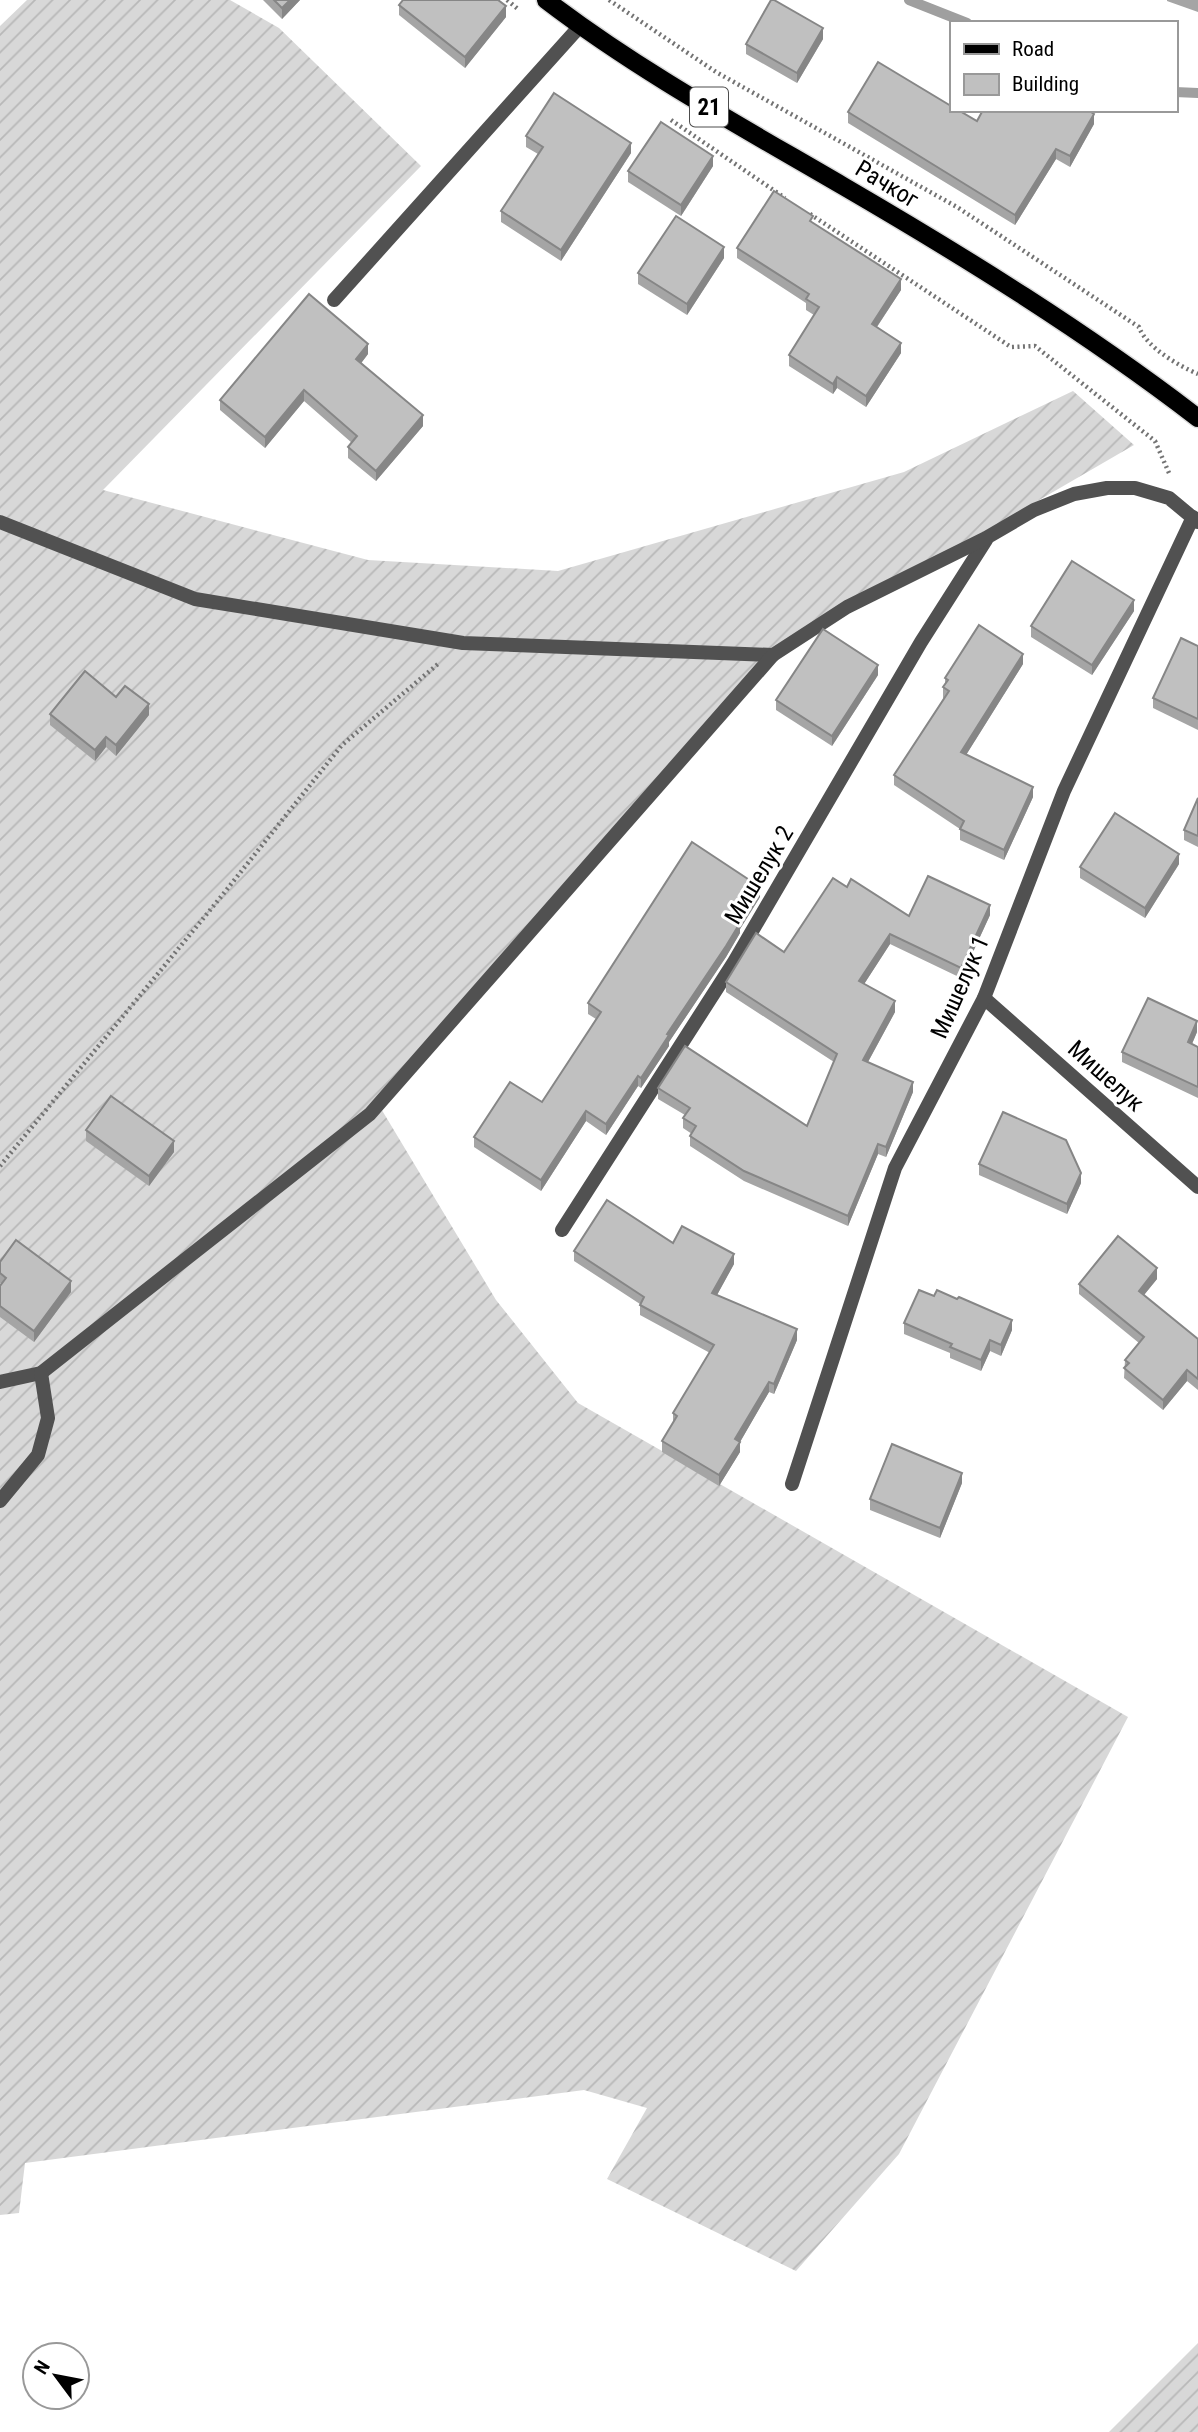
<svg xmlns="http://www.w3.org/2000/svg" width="1198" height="2432" font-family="'Roboto Condensed',sans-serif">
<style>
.garden{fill:url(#garden-furrows)}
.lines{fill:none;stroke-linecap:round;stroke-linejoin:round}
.stream{stroke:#9f9f9f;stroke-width:10}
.primary-casing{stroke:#dbdbdb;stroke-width:21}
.path{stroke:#737373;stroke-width:4.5;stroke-dasharray:2 3.5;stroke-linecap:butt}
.lane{stroke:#515151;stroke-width:14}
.street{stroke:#515151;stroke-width:14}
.primary{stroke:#000;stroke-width:18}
.wall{fill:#a5a5a5}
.shaded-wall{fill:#868686}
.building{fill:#c0c0c0;stroke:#868686;stroke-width:2}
.labels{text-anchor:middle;stroke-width:6;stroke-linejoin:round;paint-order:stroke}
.shield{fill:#fff;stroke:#4c4c4c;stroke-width:2}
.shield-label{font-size:23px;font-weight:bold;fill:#000}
.street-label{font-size:24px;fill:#000;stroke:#fff}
</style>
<defs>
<pattern id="garden-furrows" width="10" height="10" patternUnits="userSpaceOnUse" patternTransform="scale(1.75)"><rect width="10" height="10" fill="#d8d8d8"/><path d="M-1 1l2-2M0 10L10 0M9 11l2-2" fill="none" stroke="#b8b8b8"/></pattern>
</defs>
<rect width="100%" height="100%" fill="#fff"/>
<g class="garden">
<path d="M27,0h203l49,28 142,138 -318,324 265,70 190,11 346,-99 169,-81 61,54 -355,206 -402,451 119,198 82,103 550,314 -229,437 -103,117 -189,-92 40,-71 -63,-18 -559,73 -6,50 -19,2v-2189z"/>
<path d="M1198,2343v89h-89z"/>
</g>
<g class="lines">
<g class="stream">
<path d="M909,0l58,23"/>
<path d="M1175,92l23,1"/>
</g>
<defs>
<path id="primary" d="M546,0c93,71 196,127 297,186 122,71 243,146 355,232"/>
</defs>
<use href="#primary" class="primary-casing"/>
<g class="path">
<path d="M507,0l12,10"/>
<path d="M609,0l107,72 241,135 182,120c7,20 40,39 59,47"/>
<path d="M671,120l114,78"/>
<path d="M810,214l201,133 24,-1 120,95 14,32"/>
<path d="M0,1166l220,-268 122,-153 96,-81"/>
</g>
<path class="lane" d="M334,300l247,-275"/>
<g class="street">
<path d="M0,522l195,77 268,44 310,12"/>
<path d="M984,998l214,189"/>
<path d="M562,1230l172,-268 187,-320 65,-102"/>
<path d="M0,1382l41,-9 329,-259 403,-459 74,-48 139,-69 48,-28 40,-16 33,-6h28l34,10 29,24"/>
<path d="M792,1484l103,-316 89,-170 80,-207 129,-274"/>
<path d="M0,1501l38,-46 10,-37 -7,-45"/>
</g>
<use href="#primary" class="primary"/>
</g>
<g class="wall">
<path d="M263,0h37l-18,19z"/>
<path d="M1167,0h31v12l-31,-11z"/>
<path d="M399,5l107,12 -41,51 -66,-53z"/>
<path d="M823,39l-26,44 -51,-29v-10z"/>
<path d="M848,112l129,9 117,3 -24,43 -14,-8 -41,66 -167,-102z"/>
<path d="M526,136l105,17 -70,108 -60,-39v-11l37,-57 -12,-7z"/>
<path d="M713,166l-32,50 -53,-34v-11z"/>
<path d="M813,223l88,67 -24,37 24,26 -35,54 -29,-19 -4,6 -44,-28v-11l25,-40 -8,-5v-7l-69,-45v-10z"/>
<path d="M724,258l-37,57 -49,-31v-11z"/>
<path d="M368,354l-7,9 62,63 -47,55 -28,-23v-11l4,-4 -48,-42 -39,47 -45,-38v-10z"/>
<path d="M1134,611l-42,64 -61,-38v-11z"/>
<path d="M1198,646v84l-45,-22v-10z"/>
<path d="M1023,664l-57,91 67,42 -29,63 -44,-20v-11l-66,-44v-10l50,-77h-1v-11l2,-3v-6z"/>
<path d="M878,675l-46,71 -56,-36v-10z"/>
<path d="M116,697l33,18 -33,41 -10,-9 -11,14 -45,-36v-11z"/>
<path d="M1198,798v49l-14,-7v-10z"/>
<path d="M1179,864l-34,54 -65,-40v-11z"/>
<path d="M847,887l62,29 81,-1 -29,63 -71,-34 -26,40 31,28 -27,50 45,30 -27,65 -8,-3 -30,72 -104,-45 -54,-35v-10l2,-2 -9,-6v-10l2,-3 -27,-16v-11l149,38 27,-64 -108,-70v-10l58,-30z"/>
<path d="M760,897l-20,32v4l-14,24 -57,85v4l-28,42 -3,-2 -32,49 -20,-14 -45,70 -67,-44v-10l68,-35 54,-83 -8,-5v-11z"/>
<path d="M1197,1032l-5,12 6,3v51l-76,-36v-10z"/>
<path d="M86,1130l88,22 -25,34 -63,-45z"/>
<path d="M979,1164l102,19 -14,31 -88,-39z"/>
<path d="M673,1243l61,21 -17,31 80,45 -23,54 -5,-2 -29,50v10l-21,34 -57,-34v-11l11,-18v-10l37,-60 -70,-38v-11l-66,-43v-10z"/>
<path d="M0,1262l71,30 -37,50 -34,-25v-31l2,-2 -2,-1z"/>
<path d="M1157,1279l-13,16 54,44v51l-11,-9 -24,29 -39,-32 1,-18 14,-17 -60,-49v-10z"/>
<path d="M904,1323l108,7 -11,26 -11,-5 -9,20 -31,-13v-5l-46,-19z"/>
<path d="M962,1483l-22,55 -70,-28v-11z"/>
</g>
<g class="shaded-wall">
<path d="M290,0h10l-18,19v-11z"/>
<path d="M506,6v11l-41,51v-11z"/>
<path d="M823,28v11l-26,44v-10z"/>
<path d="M1094,114v10l-24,43v-11z"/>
<path d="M631,143v10l-70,108v-11z"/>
<path d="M1056,149v10l-41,66v-10z"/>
<path d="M713,156v10l-32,50v-11z"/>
<path d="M724,247v11l-37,57v-11z"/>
<path d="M901,279v11l-29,44v-10z"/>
<path d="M901,343v10l-35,54v-11z"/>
<path d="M368,344v10l-12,16v-11z"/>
<path d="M837,377v11l-4,6v-10z"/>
<path d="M304,390v11l-39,47v-11z"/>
<path d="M423,415v11l-47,55v-10z"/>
<path d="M1134,600v11l-42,64v-10z"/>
<path d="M1023,654v10l-62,99v-11z"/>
<path d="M878,665v10l-46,71v-10z"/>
<path d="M149,704v11l-33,41v-11z"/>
<path d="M106,737v10l-11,14v-11z"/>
<path d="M1033,787v10l-29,63v-10z"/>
<path d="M1179,854v10l-34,54v-10z"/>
<path d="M760,887v10l-20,32v4l-14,24 -57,85v4l-28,42v-10l26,-44z"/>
<path d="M990,905v10l-29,63v-10z"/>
<path d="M890,934v10l-31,48v-11z"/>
<path d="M895,1001v11l-32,59v-11z"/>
<path d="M1197,1021v11l-9,21v-11z"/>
<path d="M638,1076v10l-32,49v-11z"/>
<path d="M913,1082v10l-27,65v-10z"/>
<path d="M586,1111v10l-45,70v-11z"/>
<path d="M174,1141v11l-25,34v-10z"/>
<path d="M878,1144v10l-30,72v-10z"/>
<path d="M1081,1173v10l-14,31v-10z"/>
<path d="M734,1254v10l-22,40v-11z"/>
<path d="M1157,1268v11l-18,22v-10z"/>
<path d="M71,1281v11l-37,50v-11z"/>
<path d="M1012,1320v10l-11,26v-11z"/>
<path d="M797,1329v11l-23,54v-10z"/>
<path d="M990,1340v11l-9,20v-11z"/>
<path d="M1187,1370v11l-24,29v-10z"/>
<path d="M769,1382v10l-29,50v10l-21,34v-11l16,-36z"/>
<path d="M962,1473v10l-22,55v-10z"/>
</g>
<g class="building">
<path d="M274,0h16l-8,8z"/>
<path d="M403,0h95l8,6 -41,51 -66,-52z"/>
<path d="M771,0h3l49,28 -26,45 -51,-29z"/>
<path d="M878,62l73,44v4h7l19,11 6,-11h105l6,4 -24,42 -14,-7 -41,66 -167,-103z"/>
<path d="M554,93l77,50 -70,107 -60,-39 42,-64 -17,-11z"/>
<path d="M661,122l52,34 -32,49 -53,-34z"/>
<path d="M774,191l39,25 -3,5 91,58 -29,45 29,19 -35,53 -29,-19 -4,7 -44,-29 30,-48 -13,-8 3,-5 -72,-46z"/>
<path d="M676,216l48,31 -37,57 -49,-31z"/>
<path d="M309,294l59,50 -12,15 67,56 -47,56 -28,-24 9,-11 -53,-46 -39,47 -45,-37z"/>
<path d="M1072,561l62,39 -42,65 -61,-39z"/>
<path d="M979,625l44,29 -62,98 72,35 -29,63 -44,-21 4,-8 -70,-46 55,-84 -6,-4 5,-7 -3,-2z"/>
<path d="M823,629l55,36 -46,71 -56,-36z"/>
<path d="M1181,638l17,8v73l-45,-21z"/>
<path d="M85,671l31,26 9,-11 24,18 -33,41 -10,-8 -11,13 -45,-36z"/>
<path d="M1198,798v38l-14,-6z"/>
<path d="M1115,813l64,41 -34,54 -65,-41z"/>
<path d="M692,842l68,45 -22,34 2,2 -14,23 -59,88 2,1 -28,43 -3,-2 -32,48 -20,-13 -45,69 -67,-43 36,-55 32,20 59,-90 -13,-9z"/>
<path d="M928,876l62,29 -29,63 -71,-34 -31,47 36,20 -32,59 50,22 -27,65 -8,-3 -30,72 -104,-45 -54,-35 6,-10 -13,-8 7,-10 -32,-20 27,-42 122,80 30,-72 -111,-72 30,-49 28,19 49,-74 14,9 4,-8 58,37z"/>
<path d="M1148,998l49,23 -9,21 10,5v40l-76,-35z"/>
<path d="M111,1096l63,45 -25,35 -63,-46z"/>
<path d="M1003,1112l63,28 15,33 -14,31 -88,-40z"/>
<path d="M607,1200l66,43 9,-17 52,28 -22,39 85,36 -23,55 -5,-2 -34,57 5,3 -21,33 -57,-34 15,-25 -4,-3 41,-68 -74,-40 4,-8 -70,-46z"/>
<path d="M1118,1236l39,32 -18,23 59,48v40l-11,-9 -24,30 -39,-32 5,-5 -4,-3 19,-23 -65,-53z"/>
<path d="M16,1240l55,41 -37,50 -34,-25v-20l6,-8 -6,-5v-11z"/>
<path d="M919,1290l15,6 3,-6 20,9 2,-2 53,23 -11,25 -11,-5 -9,20 -31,-13 2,-3 -48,-21z"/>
<path d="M892,1444l70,29 -22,55 -70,-29z"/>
</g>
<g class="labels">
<rect class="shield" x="690" y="87.5" width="38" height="39" rx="5"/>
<g class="shield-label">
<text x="709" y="115">21</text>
</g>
<g class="street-label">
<text transform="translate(887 184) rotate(31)" y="8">Рачког</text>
<text transform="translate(759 875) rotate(-59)" y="8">Мишелук 2</text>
<text transform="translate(960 987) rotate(-66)" y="8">Мишелук 1</text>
<text transform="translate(1106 1076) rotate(42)" y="8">Мишелук</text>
</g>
</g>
<rect x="950" y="21" width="228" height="91" fill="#ffffff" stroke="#999999" stroke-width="2"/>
<rect x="964" y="44" width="35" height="10" fill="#000000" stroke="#999999" stroke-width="2"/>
<text x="1012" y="56" font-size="21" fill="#000000">Road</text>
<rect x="964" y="74" width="35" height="21" fill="#c0c0c0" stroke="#999999" stroke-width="2"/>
<text x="1012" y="91" font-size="21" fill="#000000">Building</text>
<g transform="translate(56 2376) rotate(302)"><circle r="33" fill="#ffffff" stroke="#999999" stroke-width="2"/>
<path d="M0-5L12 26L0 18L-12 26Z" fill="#000000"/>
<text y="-10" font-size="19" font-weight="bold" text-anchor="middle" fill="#000000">N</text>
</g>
</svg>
